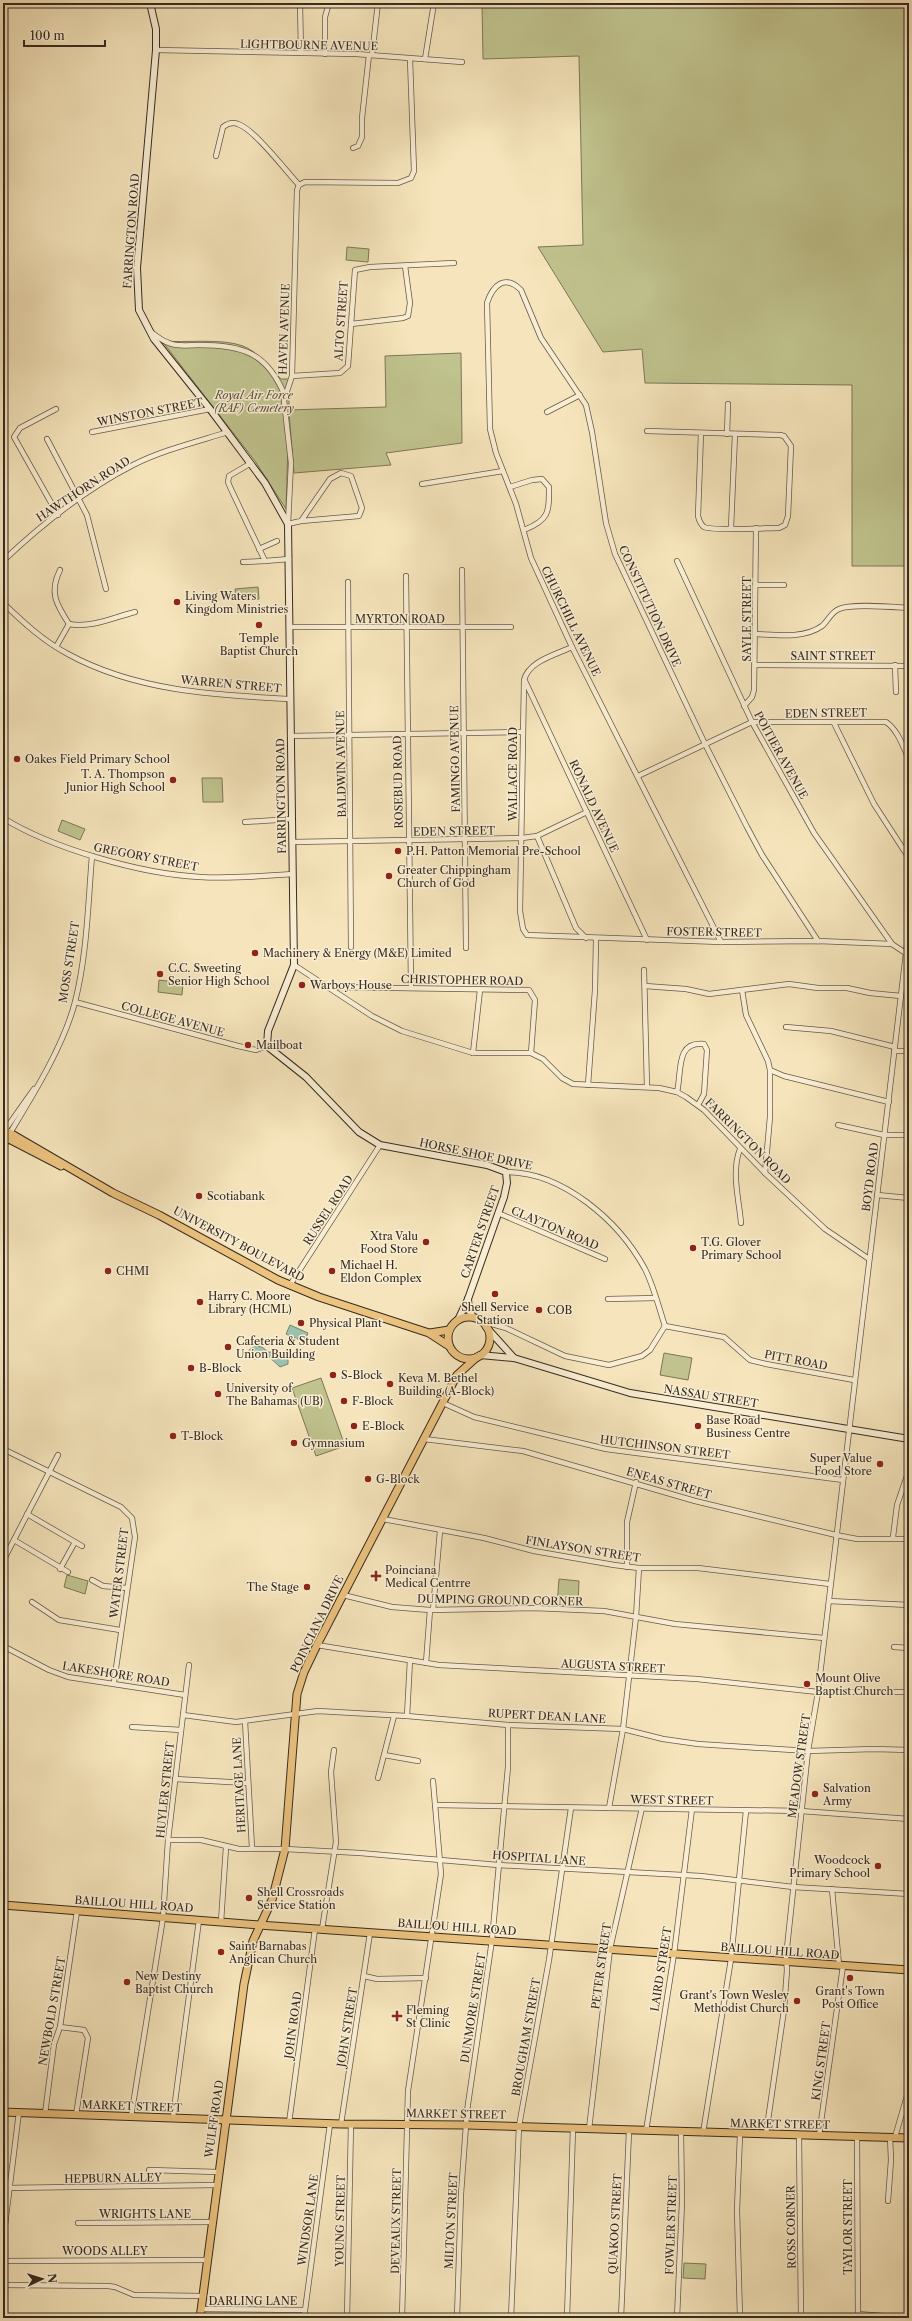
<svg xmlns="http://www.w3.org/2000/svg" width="912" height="2321" font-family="'Libre Caslon Text',serif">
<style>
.green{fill:#c0c38e;stroke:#7c7758}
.water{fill:#9dc0ac;stroke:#748474}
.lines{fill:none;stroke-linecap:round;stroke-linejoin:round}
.street-casing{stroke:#675a48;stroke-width:6}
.secondary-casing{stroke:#372b21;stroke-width:8}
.primary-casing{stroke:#372b21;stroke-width:9}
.street{stroke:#f9eed3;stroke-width:4.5}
.secondary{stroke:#f9eed3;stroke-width:6}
.primary{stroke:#ebc27e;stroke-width:7}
.poi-dot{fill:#8f2418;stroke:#f9eed3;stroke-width:1.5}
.labels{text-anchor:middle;stroke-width:3;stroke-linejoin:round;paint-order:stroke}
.street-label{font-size:11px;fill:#372b21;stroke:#f9eed3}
.park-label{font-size:11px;font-style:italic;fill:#59513c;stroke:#f9eed3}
.poi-label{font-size:11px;fill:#372b21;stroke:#f9eed3;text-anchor:start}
</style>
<rect width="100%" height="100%" fill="#f6e5bc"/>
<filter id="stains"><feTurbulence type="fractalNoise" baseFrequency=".005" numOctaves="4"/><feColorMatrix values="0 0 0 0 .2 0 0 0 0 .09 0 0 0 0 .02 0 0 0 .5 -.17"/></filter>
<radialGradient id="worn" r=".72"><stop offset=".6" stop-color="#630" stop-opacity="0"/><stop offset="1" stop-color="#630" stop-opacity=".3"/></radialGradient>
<g class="green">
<path d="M482,3h427v563h-57v-181l-207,-2 -3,-34 -39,3 -65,-105 45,-2 -4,-189 -96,3z"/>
<path d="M347,247l22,2 -1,13 -22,-2z"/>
<path d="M162,341c23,2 60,-3 81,5 14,5 27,22 38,33h8v31l97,-3 -1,-51 76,-3 1,90 -76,10 5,12 -97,8 -5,-60 -3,96 -31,-48z"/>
<path d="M258,587l1,12 -23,1 -1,-11z"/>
<path d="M202,778h20l1,24h-20z"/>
<path d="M62,820l23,9 -5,11 -22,-9z"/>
<path d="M159,980l24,3 -1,12 -24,-3z"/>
<path d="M664,1353l28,5 -4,22 -28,-5z"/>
<path d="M321,1378l24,68 -29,10 -24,-68z"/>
<path d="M67,1575l21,6 -3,13 -21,-7z"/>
<path d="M559,1579l20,2 -1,25 -21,-1z"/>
<path d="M684,2263l22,1 -1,15 -22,-1z"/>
</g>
<g class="water">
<path d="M290,1325l18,8 -4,9 -18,-8z"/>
<path d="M255,1346l7,1 6,5 16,1 4,4v7l-8,3 -13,-12h-5l-7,4 -6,-1v-8z"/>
</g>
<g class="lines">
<defs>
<g id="street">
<path d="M300,3l1,50"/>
<path d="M156,50l200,4 106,8"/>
<path d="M325,54v-37l4,-14"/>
<path d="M372,55l6,-52"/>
<path d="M425,59l9,-56"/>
<path d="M353,148l5,-2 4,-9v-19l7,-63"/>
<path d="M216,156l7,-29c4,-3 10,-5 15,-3 16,5 48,47 61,61"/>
<path d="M351,324l52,-6 5,-2 2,-13 -5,-37"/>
<path d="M151,332c5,4 11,9 18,11 9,4 20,2 30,2 43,0 68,7 86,51"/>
<path d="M292,376l48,-3 8,-7 7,-96 15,-3 84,-4"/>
<path d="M56,409l-36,19 -6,9 44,78"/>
<path d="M547,412l33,-17"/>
<path d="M647,431l133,4 4,1 7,10 -3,70 -3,9 -6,3c-12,0 -68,3 -75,-1 -4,-3 -5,-7 -6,-11l3,-83"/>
<path d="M92,432l118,-23"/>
<path d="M727,434l1,-30"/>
<path d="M47,439l40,76 19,74"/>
<path d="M251,463l-22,13 -1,6 2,5 35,74 24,-2"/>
<path d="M422,484l81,-13"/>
<path d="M510,487l22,-7 10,-1 7,8c0,26 0,33 -25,43"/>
<path d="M301,521l58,-5 3,-8 -11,-32 -10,-3 -11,6 -29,42 -13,3 3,-61 -7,-63 8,-24 5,-186 2,-5 6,-3 93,1 13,-5 3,-7 -4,-112"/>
<path d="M731,528l4,-94"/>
<path d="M259,549l18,-8"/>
<path d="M3,561c38,-36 83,-72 130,-96 30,-15 63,-23 95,-33"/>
<path d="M677,561l75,161 62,111 78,111"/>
<path d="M243,562l22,-1"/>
<path d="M60,570c-11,22 -4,34 9,54 23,4 43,-6 66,-12"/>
<path d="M462,570l4,378"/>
<path d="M406,576l5,411"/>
<path d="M348,582l3,365"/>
<path d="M756,585h28"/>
<path d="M3,603c20,19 40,38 65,51 67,37 146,41 221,45"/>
<path d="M289,627h222"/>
<path d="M756,634c20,1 48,5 66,-8 6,-5 9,-14 17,-17 13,-6 54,-2 70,-1"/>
<path d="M56,647l13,-23"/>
<path d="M572,647c-17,8 -43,14 -48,33l-4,231 3,18 4,6 194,7 97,-1 74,3 15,10"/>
<path d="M756,665l153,1"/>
<path d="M895,665l1,27"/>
<path d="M525,681l122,259"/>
<path d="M744,706l8,-9 2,-7 2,-162"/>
<path d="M834,723l40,81 35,54"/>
<path d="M290,736l232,-4"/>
<path d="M638,776l114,-54h134c12,8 17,25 23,37"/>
<path d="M3,818c50,31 139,56 197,59 31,2 62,-1 92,-3"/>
<path d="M245,822l46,-3"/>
<path d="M537,836l39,92 10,10"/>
<path d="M292,842l230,-4 15,-2 50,-24"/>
<path d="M721,942l-149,-295 -41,-89 -15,-54 -20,-51 -6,-24 -3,-126c6,-18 18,-29 34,-13l20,48 45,67 6,27 14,91 9,31 90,190 42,83 15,28 56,86"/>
<path d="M294,965l78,51 30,15 71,22h58l12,6 19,19 11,6 86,4 18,4 9,5 18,13 61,63 60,56 44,30"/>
<path d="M644,970l3,117"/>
<path d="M645,986l41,3 23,5 80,-10 29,4h29l23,5 31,3"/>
<path d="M330,987l199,3 6,10 -4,53"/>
<path d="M742,990l4,25 22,46 2,9 14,6 105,26"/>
<path d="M75,1002l163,44 18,4 11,-4"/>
<path d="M786,1027l45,4 64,16"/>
<path d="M894,1051h15"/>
<path d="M473,1053l7,-63"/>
<path d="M588,1085l7,-95 1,-51"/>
<path d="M677,1092c5,-20 -2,-51 27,-48l3,6 -3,44 -6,11"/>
<path d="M838,1125l46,10h25"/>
<path d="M5,1130l29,-41"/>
<path d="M10,1133c23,-38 54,-88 65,-131 12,-47 13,-98 17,-146"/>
<path d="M740,1149c-9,23 -1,50 1,74"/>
<path d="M506,1172c57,0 113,49 139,97 9,18 14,39 20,57"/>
<path d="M765,1173l5,-56v-47"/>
<path d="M877,1195l32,3"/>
<path d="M498,1213l107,46"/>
<path d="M290,1285l90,-140"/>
<path d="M608,1299l48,-1"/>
<path d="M481,1321l25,7 59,28 44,9 33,-9 8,-6 15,-24"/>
<path d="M665,1326l59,11 26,23 16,4 88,16"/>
<path d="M443,1403l31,14 132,32 237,31"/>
<path d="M424,1439l99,12 172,50 141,34 21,4h52"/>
<path d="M3,1449l118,58 11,11 3,19 -21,145"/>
<path d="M27,1514l48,28 -15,27"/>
<path d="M383,1519l101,19 50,13 80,14 25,3h59l132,16"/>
<path d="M893,1537l4,-32 12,-35"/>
<path d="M14,1540l54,32"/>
<path d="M75,1542l7,4"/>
<path d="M3,1561l55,-106"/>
<path d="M627,1567v-45l9,-40"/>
<path d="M92,1580l11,6 24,2"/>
<path d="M343,1595l49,12 38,3 104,-2 70,3 71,13 149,14"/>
<path d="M829,1601l80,4"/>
<path d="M32,1602l27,18 61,10"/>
<path d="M433,1610l7,-79"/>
<path d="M317,1645l122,20 258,14 121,13h91"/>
<path d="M3,1646l46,24 19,7 117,18"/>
<path d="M894,1647l15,1"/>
<path d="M426,1663l4,-53"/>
<path d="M183,1715l53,7 82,-11 89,5 101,9 115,4 40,10 35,5 110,7 66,-2 35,1"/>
<path d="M407,1716l3,-56"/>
<path d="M245,1721l7,127"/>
<path d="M132,1727l49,3"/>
<path d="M384,1755l34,6"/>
<path d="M378,1778l16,-62"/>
<path d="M175,1779l72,4"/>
<path d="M435,1805l366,6 108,8"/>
<path d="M609,1808l14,-79 13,-112 3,-49"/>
<path d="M168,1840h33l38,9h46l75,4 138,12 203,11 92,11 116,7"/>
<path d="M832,1889l7,76"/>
<path d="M221,1922l5,-75"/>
<path d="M322,1929l14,-87 -5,-70 3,-22"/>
<path d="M364,1976l13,3 49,-1"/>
<path d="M60,2027l24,3 4,8 -12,77"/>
<path d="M45,2114l9,-70 6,-17 17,-116"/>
<path d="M131,2117l32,-199 5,-78 21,-175"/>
<path d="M173,2117l26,-197"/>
<path d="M289,2123l26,-194"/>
<path d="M341,2124l29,-191"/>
<path d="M589,2129l21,-180 32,-141"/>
<path d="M646,2131l28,-177 18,-145"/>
<path d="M703,2133l28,-174 15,-148"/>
<path d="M740,2134l-3,76 3,108"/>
<path d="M766,2134l18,-124 3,-40 -1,-13 22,-206 10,-59 91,-764"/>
<path d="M799,2135l2,183"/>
<path d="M819,2136l24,-170"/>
<path d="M857,2136l1,182"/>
<path d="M895,2137l14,-48"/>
<path d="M149,2170l69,2"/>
<path d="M3,2188l214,-3"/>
<path d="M888,2201l3,-41 -1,-23"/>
<path d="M78,2223l134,-1"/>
<path d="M3,2241l16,-129"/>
<path d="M3,2261l204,-1"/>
<path d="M3,2285l105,1 7,1 19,8 69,1"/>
<path d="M201,2309l104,1"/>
<path d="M858,2314l50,4"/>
<path d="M304,2318l26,-194"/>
<path d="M347,2318l4,-194"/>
<path d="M402,2318l6,-227 33,-217 -8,-93"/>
<path d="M457,2318l4,-124 6,-83 25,-171 16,-173v-42"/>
<path d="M511,2318l8,-192 30,-166 22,-152"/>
<path d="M567,2318l6,-190"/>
<path d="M621,2318l8,-187"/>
<path d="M677,2318l5,-116 -1,-70"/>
</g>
<g id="secondary">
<path d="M150,3l6,26v21l-19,218 2,42 15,29 56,70 55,74 23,41 6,441 -26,66 -1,15 39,31 53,55 21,13 107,20 19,7 1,11 -3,14 -36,102 -10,21"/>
<path d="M3,1146l6,-11"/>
<path d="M468,1299l1,11 4,7"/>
<path d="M486,1327l28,31"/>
<path d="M480,1355l34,3 116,35 279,46"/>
</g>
<g id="primary">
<path d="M3,1129l110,64 46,22 119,65 41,17 110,36 20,13"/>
<path d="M3,1136l58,30"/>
<circle cx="469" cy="1338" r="21"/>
<path d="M430,1333l19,-3"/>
<path d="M3,1905l256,20 650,45"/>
<path d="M3,2112l338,12 125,1 443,13"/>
<path d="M200,2318l44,-334 9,-43 19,-41 13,-51 12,-155 7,-22 13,-27 140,-270 20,-18"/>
</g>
</defs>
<use href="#street" class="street-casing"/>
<use href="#secondary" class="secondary-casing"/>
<use href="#primary" class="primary-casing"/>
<use href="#street" class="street"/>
<use href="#secondary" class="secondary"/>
<use href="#primary" class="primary"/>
</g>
<g class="poi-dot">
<circle cx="177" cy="602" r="4"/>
<circle cx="259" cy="625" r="4"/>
<circle cx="17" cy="759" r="4"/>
<circle cx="173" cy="780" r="4"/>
<circle cx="398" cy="851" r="4"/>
<circle cx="389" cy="876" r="4"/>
<circle cx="255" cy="953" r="4"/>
<circle cx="160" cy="974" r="4"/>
<circle cx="302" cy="985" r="4"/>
<circle cx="248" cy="1045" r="4"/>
<circle cx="199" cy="1196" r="4"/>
<circle cx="426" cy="1242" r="4"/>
<circle cx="693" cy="1248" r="4"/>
<circle cx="108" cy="1271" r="4"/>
<circle cx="332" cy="1271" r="4"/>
<circle cx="495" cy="1294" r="4"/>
<circle cx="200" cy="1302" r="4"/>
<circle cx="539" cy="1310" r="4"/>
<circle cx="301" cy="1323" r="4"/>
<circle cx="228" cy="1347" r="4"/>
<circle cx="191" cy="1368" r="4"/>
<circle cx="333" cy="1375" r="4"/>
<circle cx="390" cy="1384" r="4"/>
<circle cx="218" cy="1394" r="4"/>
<circle cx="344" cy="1401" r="4"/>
<circle cx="354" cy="1426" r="4"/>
<circle cx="698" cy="1426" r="4"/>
<circle cx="173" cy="1436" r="4"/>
<circle cx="294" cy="1443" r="4"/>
<circle cx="880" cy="1464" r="4"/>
<circle cx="368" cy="1479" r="4"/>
<path d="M374 1570h4v4h4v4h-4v4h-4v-4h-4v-4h4z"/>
<circle cx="307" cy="1587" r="4"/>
<circle cx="807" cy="1684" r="4"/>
<circle cx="815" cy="1794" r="4"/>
<circle cx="878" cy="1866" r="4"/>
<circle cx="249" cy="1898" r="4"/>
<circle cx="221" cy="1952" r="4"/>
<circle cx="850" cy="1978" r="4"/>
<circle cx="127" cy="1982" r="4"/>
<circle cx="797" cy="2001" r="4"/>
<path d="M395 2010h4v4h4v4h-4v4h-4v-4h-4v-4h4z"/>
</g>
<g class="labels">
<g class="street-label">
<text transform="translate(309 45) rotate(1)" y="4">LIGHTBOURNE AVENUE</text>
<text transform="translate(131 231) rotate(-86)" y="4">FARRINGTON ROAD</text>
<text transform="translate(341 321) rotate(-86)" y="4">ALTO STREET</text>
<text transform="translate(284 329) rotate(-88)" y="4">HAVEN AVENUE</text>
<text transform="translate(150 412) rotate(-11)" y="4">WINSTON STREET</text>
<text transform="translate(83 489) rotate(-33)" y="4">HAWTHORN ROAD</text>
<text transform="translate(650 606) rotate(65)" y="4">CONSTITUTION DRIVE</text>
<text x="400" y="623">MYRTON ROAD</text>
<text transform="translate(747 619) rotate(-90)" y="4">SAYLE STREET</text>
<text transform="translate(571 621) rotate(64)" y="4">CHURCHILL AVENUE</text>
<text x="833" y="660">SAINT STREET</text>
<text transform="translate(231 684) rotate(5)" y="4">WARREN STREET</text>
<text transform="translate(826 713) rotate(-1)" y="4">EDEN STREET</text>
<text transform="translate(781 755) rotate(61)" y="4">POITIER AVENUE</text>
<text transform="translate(455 759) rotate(-91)" y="4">FAMINGO AVENUE</text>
<text transform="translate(341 764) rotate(-91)" y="4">BALDWIN AVENUE</text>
<text transform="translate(513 774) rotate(-90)" y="4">WALLACE ROAD</text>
<text transform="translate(398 782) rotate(-91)" y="4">ROSEBUD ROAD</text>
<text transform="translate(281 796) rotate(-91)" y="4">FARRINGTON ROAD</text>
<text transform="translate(594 806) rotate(65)" y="4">RONALD AVENUE</text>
<text transform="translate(454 831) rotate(-1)" y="4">EDEN STREET</text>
<text transform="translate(146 857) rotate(11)" y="4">GREGORY STREET</text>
<text transform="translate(714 932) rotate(1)" y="4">FOSTER STREET</text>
<text transform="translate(69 962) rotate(-81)" y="4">MOSS STREET</text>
<text transform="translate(462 980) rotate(1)" y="4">CHRISTOPHER ROAD</text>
<text transform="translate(173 1019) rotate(15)" y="4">COLLEGE AVENUE</text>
<text transform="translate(748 1141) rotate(45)" y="4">FARRINGTON ROAD</text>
<text transform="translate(476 1154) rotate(12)" y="4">HORSE SHOE DRIVE</text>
<text transform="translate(870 1177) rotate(-83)" y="4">BOYD ROAD</text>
<text transform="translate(328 1210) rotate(-57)" y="4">RUSSEL ROAD</text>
<text transform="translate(555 1228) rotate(23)" y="4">CLAYTON ROAD</text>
<text transform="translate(480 1232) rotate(-71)" y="4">CARTER STREET</text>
<text transform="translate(239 1244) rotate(28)" y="4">UNIVERSITY BOULEVARD</text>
<text transform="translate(796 1360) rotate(11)" y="4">PITT ROAD</text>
<text transform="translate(711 1396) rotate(9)" y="4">NASSAU STREET</text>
<text transform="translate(665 1447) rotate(7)" y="4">HUTCHINSON STREET</text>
<text transform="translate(669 1483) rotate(16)" y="4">ENEAS STREET</text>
<text transform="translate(583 1549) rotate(9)" y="4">FINLAYSON STREET</text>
<text transform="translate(119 1573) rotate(-83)" y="4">WATER STREET</text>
<text transform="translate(500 1600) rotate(1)" y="4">DUMPING GROUND CORNER</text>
<text transform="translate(317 1624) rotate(-64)" y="4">POINCIANA DRIVE</text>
<text transform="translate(613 1666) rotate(3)" y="4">AUGUSTA STREET</text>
<text transform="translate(116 1674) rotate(9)" y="4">LAKESHORE ROAD</text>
<text transform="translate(547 1716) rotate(3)" y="4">RUPERT DEAN LANE</text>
<text transform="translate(799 1766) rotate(-82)" y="4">MEADOW STREET</text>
<text transform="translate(239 1785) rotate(-93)" y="4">HERITAGE LANE</text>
<text transform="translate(165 1790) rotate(-84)" y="4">HUYLER STREET</text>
<text transform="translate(672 1800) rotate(1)" y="4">WEST STREET</text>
<text transform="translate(539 1858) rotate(4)" y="4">HOSPITAL LANE</text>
<text transform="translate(134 1904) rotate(4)" y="4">BAILLOU HILL ROAD</text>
<text transform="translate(457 1927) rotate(4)" y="4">BAILLOU HILL ROAD</text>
<text transform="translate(780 1951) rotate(4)" y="4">BAILLOU HILL ROAD</text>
<text transform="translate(601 1966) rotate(-82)" y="4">PETER STREET</text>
<text transform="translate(661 1969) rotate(-81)" y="4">LAIRD STREET</text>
<text transform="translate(473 2008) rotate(-81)" y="4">DUNMORE STREET</text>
<text transform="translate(52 2011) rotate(-80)" y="4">NEWBOLD STREET</text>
<text transform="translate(293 2025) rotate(-82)" y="4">JOHN ROAD</text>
<text transform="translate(347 2027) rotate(-81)" y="4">JOHN STREET</text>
<text transform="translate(526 2037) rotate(-80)" y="4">BROUGHAM STREET</text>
<text transform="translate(821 2061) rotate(-82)" y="4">KING STREET</text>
<text transform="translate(132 2106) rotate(2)" y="4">MARKET STREET</text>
<text transform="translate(456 2114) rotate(1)" y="4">MARKET STREET</text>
<text transform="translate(214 2119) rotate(-82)" y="4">WULFF ROAD</text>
<text transform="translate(780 2124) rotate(1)" y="4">MARKET STREET</text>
<text transform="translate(113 2178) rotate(-1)" y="4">HEPBURN ALLEY</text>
<text x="145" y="2218">WRIGHTS LANE</text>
<text transform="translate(308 2220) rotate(-82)" y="4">WINDSOR LANE</text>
<text transform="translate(340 2221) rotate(-89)" y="4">YOUNG STREET</text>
<text transform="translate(396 2221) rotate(-89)" y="4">DEVEAUX STREET</text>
<text transform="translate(451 2221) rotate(-87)" y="4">MILTON STREET</text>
<text transform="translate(615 2224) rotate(-87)" y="4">QUAKOO STREET</text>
<text transform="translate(671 2225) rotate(-88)" y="4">FOWLER STREET</text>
<text transform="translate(791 2227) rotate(-91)" y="4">ROSS CORNER</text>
<text transform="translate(848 2227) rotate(-90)" y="4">TAYLOR STREET</text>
<text x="105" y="2255">WOODS ALLEY</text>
<text x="253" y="2305">DARLING LANE</text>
</g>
<g class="park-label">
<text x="254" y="399">Royal Air Force<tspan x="254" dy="13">(RAF) Cemetery</tspan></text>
</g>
<g class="poi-label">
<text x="185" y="600">Living Waters<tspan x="185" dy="13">Kingdom Ministries</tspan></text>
<text x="259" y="642" text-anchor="middle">Temple<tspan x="259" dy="13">Baptist Church</tspan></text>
<text x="25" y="763">Oakes Field Primary School</text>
<text x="165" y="778" text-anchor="end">T. A. Thompson<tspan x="165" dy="13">Junior High School</tspan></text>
<text x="406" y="855">P.H. Patton Memorial Pre-School</text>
<text x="397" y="874">Greater Chippingham<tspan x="397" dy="13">Church of God</tspan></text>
<text x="263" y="957">Machinery &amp; Energy (M&amp;E) Limited</text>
<text x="168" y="972">C.C. Sweeting<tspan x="168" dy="13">Senior High School</tspan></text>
<text x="310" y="989">Warboys House</text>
<text x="256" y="1049">Mailboat</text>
<text x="207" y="1200">Scotiabank</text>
<text x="418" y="1240" text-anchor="end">Xtra Valu<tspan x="418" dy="13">Food Store</tspan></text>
<text x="701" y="1246">T.G. Glover<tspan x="701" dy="13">Primary School</tspan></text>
<text x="340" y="1269">Michael H.<tspan x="340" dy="13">Eldon Complex</tspan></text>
<text x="116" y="1275">CHMI</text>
<text x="208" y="1300">Harry C. Moore<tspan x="208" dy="13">Library (HCML)</tspan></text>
<text x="495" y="1311" text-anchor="middle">Shell Service<tspan x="495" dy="13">Station</tspan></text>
<text x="547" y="1314">COB</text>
<text x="309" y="1327">Physical Plant</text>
<text x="236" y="1345">Cafeteria &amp; Student<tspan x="236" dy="13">Union Building</tspan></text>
<text x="199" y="1372">B-Block</text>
<text x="341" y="1379">S-Block</text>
<text x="398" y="1382">Keva M. Bethel<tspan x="398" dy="13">Building (A-Block)</tspan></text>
<text x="226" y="1392">University of<tspan x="226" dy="13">The Bahamas (UB)</tspan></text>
<text x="352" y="1405">F-Block</text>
<text x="706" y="1424">Base Road<tspan x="706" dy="13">Business Centre</tspan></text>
<text x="362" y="1430">E-Block</text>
<text x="181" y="1440">T-Block</text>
<text x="302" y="1447">Gymnasium</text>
<text x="872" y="1462" text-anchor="end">Super Value<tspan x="872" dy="13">Food Store</tspan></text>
<text x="376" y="1483">G-Block</text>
<text x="385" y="1574">Poinciana<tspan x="385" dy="13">Medical Centrre</tspan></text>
<text x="299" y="1591" text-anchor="end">The Stage</text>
<text x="815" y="1682">Mount Olive<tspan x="815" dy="13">Baptist Church</tspan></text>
<text x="823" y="1792">Salvation<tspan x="823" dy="13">Army</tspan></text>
<text x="870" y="1864" text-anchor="end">Woodcock<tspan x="870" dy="13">Primary School</tspan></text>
<text x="257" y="1896">Shell Crossroads<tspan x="257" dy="13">Service Station</tspan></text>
<text x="229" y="1950">Saint Barnabas<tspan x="229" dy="13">Anglican Church</tspan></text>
<text x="135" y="1980">New Destiny<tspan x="135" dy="13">Baptist Church</tspan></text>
<text x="850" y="1995" text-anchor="middle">Grant's Town<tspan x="850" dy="13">Post Office</tspan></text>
<text x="789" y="1999" text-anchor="end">Grant’s Town Wesley<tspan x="789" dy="13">Methodist Church</tspan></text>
<text x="406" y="2014">Fleming<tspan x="406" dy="13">St Clinic</tspan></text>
</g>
</g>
<rect width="912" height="2321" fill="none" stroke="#f6e5bc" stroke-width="16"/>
<rect x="4" y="4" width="904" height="2313" fill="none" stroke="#372b21" stroke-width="2"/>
<rect x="8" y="8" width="896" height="2305" fill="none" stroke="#372b21"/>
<g transform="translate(42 2279) rotate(86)" stroke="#f9eed3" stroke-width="3" paint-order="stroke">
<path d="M0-3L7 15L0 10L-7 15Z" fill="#372b21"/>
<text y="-6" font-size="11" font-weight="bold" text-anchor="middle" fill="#372b21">N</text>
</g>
<path d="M24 40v6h81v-6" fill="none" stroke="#372b21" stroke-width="2"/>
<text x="30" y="40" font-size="12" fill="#372b21" stroke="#f9eed3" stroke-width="3" paint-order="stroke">100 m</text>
<rect width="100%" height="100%" filter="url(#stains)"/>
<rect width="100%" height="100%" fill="url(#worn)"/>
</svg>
